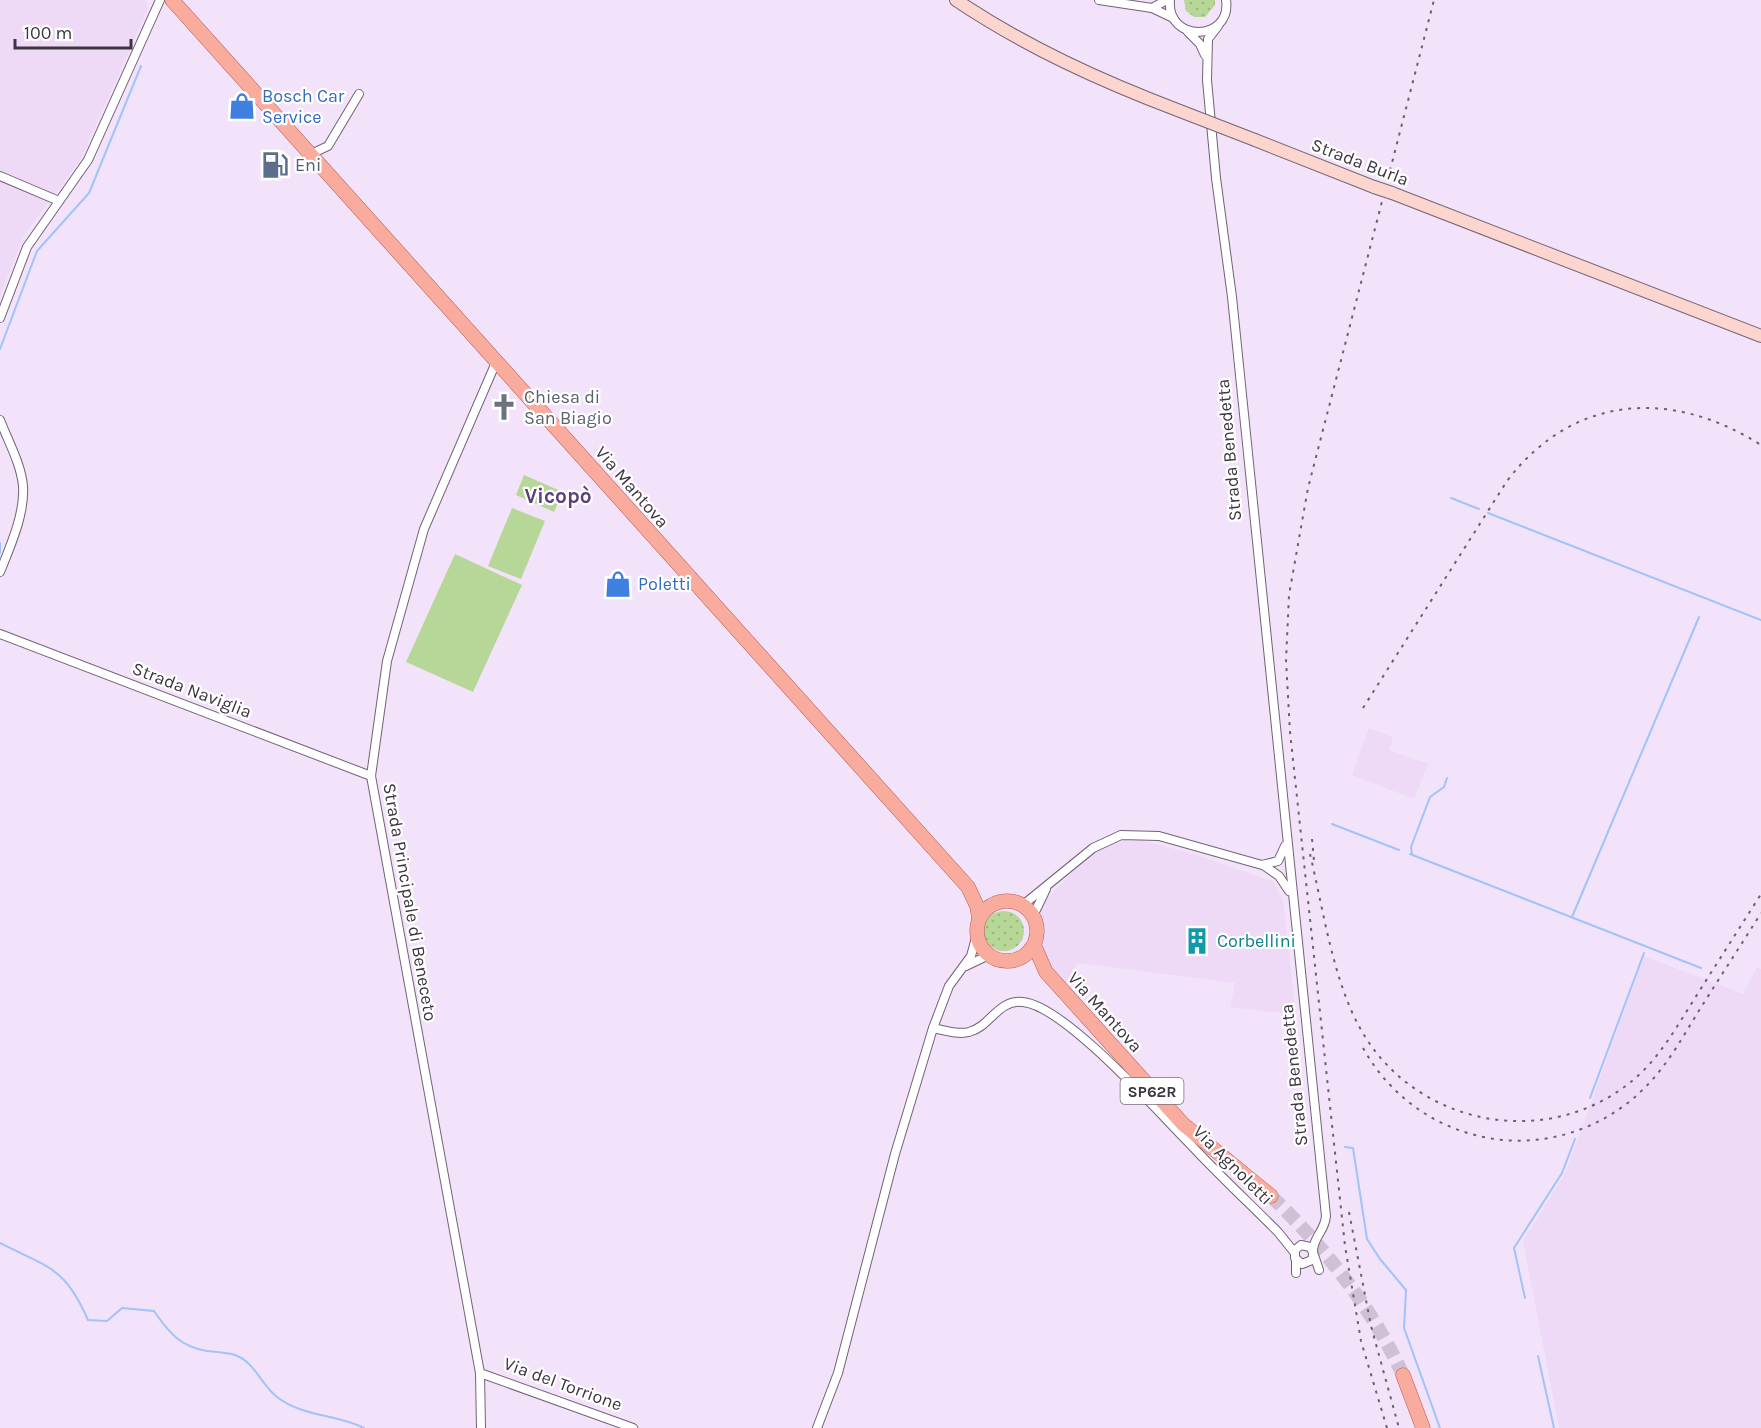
<svg xmlns="http://www.w3.org/2000/svg" width="1761" height="1428" font-family="Karla,sans-serif">
<style>
.built{fill:#eed9f7}
.green{fill:url(#green-dots)}
.pitch{fill:#b6d797}
.lines{fill:none;stroke-linecap:round;stroke-linejoin:round}
.stream{stroke:#9fc3fa;stroke-width:2}
.primary-tunnel{stroke:#cfc0d5;stroke-width:14;stroke-dasharray:14 7;stroke-linecap:butt}
.minor-casing{stroke:#716377;stroke-width:10}
.secondary-casing{stroke:#716377;stroke-width:14}
.primary-casing{stroke:#b55e52;stroke-width:15}
.minor{stroke:#fff;stroke-width:8}
.secondary{stroke:#fcd5ce;stroke-width:12}
.primary{stroke:#f9ab9d;stroke-width:14}
.rail{stroke:#6a616e;stroke-width:2;stroke-dasharray:3 6;stroke-linecap:butt}
.secondary-bridge-casing{stroke:#716377;stroke-width:14;stroke-linecap:butt}
.secondary-bridge{stroke:#fcd5ce;stroke-width:12}
.labels{text-anchor:middle;stroke-width:4.5;stroke-linejoin:round;paint-order:stroke}
.shield{fill:#fff;stroke:#777279;stroke-width:1.5}
.shield-label{font-size:16px;font-weight:bold;fill:#3d3640}
.shop-label{font-size:18px;fill:#366cbe;stroke:#fff;text-anchor:start}
.street-label{font-size:18px;fill:#3d3640;stroke:#fff}
.service-label{font-size:18px;fill:#4e5e75;stroke:#fff;text-anchor:start}
.worship-label{font-size:18px;fill:#5b616d;stroke:#fff;text-anchor:start}
.culture-label{font-size:18px;fill:#0d838f;stroke:#fff;text-anchor:start}
.quarter-label{font-size:21px;font-weight:bold;fill:#5c407c;stroke:#fff}
</style>
<defs>
<pattern id="green-dots" width="8" height="8" patternUnits="userSpaceOnUse" patternTransform="scale(1.5)"><rect width="8" height="8" fill="#b6d797"/><path d="M2 2h.1M6 6h.1" fill="none" stroke="#9db983" stroke-width="1.8" stroke-linecap="round"/></pattern>
</defs>
<rect width="100%" height="100%" fill="#f3e3fa"/>
<g class="built">
<path d="M0,0h146l2,8 -67,151 -57,76 -24,61z"/>
<path d="M1369,728l24,9 -4,13 39,14 -14,35 -62,-24z"/>
<path d="M1132,838l62,16 80,28 9,19 13,114 -66,-8 5,-24 -157,-20 -12,21 -5,-2 -14,-15 -7,-22 1,-40 37,-39 24,-18z"/>
<path d="M1644,956l99,38 14,-27 4,2v459h-202l-36,-187 43,-69z"/>
</g>
<g class="green">
<path d="M1184,0h31v5l-10,12h-11l-8,-6z"/>
<circle cx="1004" cy="931" r="20"/>
</g>
<g class="pitch">
<path d="M524,475l39,17 -9,20 -38,-17z"/>
<path d="M512,508l33,13 -24,58 -33,-13z"/>
<path d="M455,554l67,31 -49,107 -67,-30z"/>
</g>
<g class="lines">
<g class="stream">
<path d="M0,349l37,-98 52,-58 52,-127"/>
<path d="M1451,498l28,11"/>
<path d="M1488,513l273,107"/>
<path d="M0,543v10"/>
<path d="M1332,824l67,26"/>
<path d="M1410,854l291,114"/>
<path d="M1412,854l-1,-7 19,-50 14,-10 3,-9"/>
<path d="M1572,917l127,-300"/>
<path d="M1590,1098l54,-145"/>
<path d="M1345,1147l8,1 14,91 13,20 26,31 -2,38 36,100"/>
<path d="M0,1243c49,25 65,24 88,77l19,1 15,-13 32,3c15,22 27,36 53,40 9,1 20,1 28,4 20,7 26,30 42,42 26,20 59,17 87,31"/>
<path d="M1525,1298l-11,-50 48,-75 13,-34"/>
<path d="M1538,1356l16,72"/>
</g>
<path class="primary-tunnel" d="M1271,1196c54,52 100,110 132,179"/>
<defs>
<g id="minor">
<path d="M1099,0l53,8"/>
<path d="M1167,0l-15,8 21,10"/>
<path d="M1170,0c-4,43 62,42 56,0"/>
<path d="M1218,26l-10,13 -1,41 9,98 16,119 94,919c-1,13 -9,18 -12,29 -2,5 0,10 -2,15l-10,4 -7,-6v-8l6,-5 9,2 3,5"/>
<path d="M1188,32l12,12 5,11"/>
<path d="M311,154l17,-8 31,-52"/>
<path d="M0,176l59,25"/>
<path d="M0,318l27,-71 61,-87 72,-160"/>
<path d="M0,420c8,21 21,44 23,66 2,28 -13,61 -23,86"/>
<path d="M0,634l371,142"/>
<path d="M1263,865l16,11 10,15"/>
<path d="M1023,905l70,-57 28,-13 38,1 103,29 16,-4 7,-15"/>
<path d="M1033,916l13,-27"/>
<path d="M966,966l23,-11"/>
<path d="M933,1028c11,2 25,7 36,4 21,-5 29,-33 54,-30 42,4 136,111 168,143 28,30 58,58 87,87l16,20"/>
<path d="M1314,1255l5,15"/>
<path d="M1296,1260v13"/>
<path d="M480,1373l153,55"/>
<path d="M481,1428l-1,-55 -109,-597 16,-115 37,-132 73,-169"/>
<path d="M817,1428l21,-55 57,-219 38,-126 16,-42 22,-30 6,-22"/>
</g>
<g id="secondary">
<path d="M956,0c70,47 145,81 224,111"/>
<path d="M1255,140l119,47"/>
<path d="M1392,193l369,143"/>
</g>
<g id="primary">
<path d="M172,0l796,887 9,19 2,12"/>
<circle cx="1007" cy="931" r="30"/>
<path d="M1034,945l12,27 137,152 88,72"/>
<path d="M1403,1375l20,53"/>
</g>
</defs>
<use href="#minor" class="minor-casing"/>
<use href="#secondary" class="secondary-casing"/>
<use href="#primary" class="primary-casing"/>
<use href="#minor" class="minor"/>
<use href="#secondary" class="secondary"/>
<use href="#primary" class="primary"/>
<g class="rail">
<path d="M1363,708l144,-227c67,-88 166,-92 254,-36"/>
<path d="M1312,839l2,22"/>
<path d="M1310,854c13,54 23,126 50,174 56,102 198,126 283,43 21,-21 36,-48 52,-73 22,-35 44,-69 66,-104"/>
<path d="M1363,1048c24,43 64,75 112,87 64,17 133,-5 177,-55 19,-21 33,-47 48,-71 20,-32 41,-64 61,-96"/>
<path d="M1349,1212l22,114 28,102"/>
<path d="M1387,1428l-26,-87 -16,-95 -55,-514 -4,-72 3,-65 19,-107 126,-488"/>
</g>
<defs>
<g id="secondary-bridge">
<path d="M1180,111l75,29"/>
<path d="M1374,187l18,6"/>
</g>
</defs>
<use href="#secondary-bridge" class="secondary-bridge-casing"/>
<use href="#secondary-bridge" class="secondary-bridge"/>
</g>
<defs>
<symbol id="shop-bare" viewBox="-9 -9 18 18"><path d="M-5-2.5h2.3a2.7 3.5 0 0 1 5.4 0H5L5.5 6h-11ZM-1.5-2.5h3a1.5 2.3 0 0 0-3 0Z" fill="#3f7fe0" stroke="#fff" stroke-width="2.5" paint-order="stroke"/></symbol>
<symbol id="fuel-bare" viewBox="-9 -9 18 18"><path d="M-5.5-6h7V0h2V4h1.3V-2.5L3-4.5l.8-.8L6-3V5H2.5V1h-1V6h-7ZM-4.2-4.7v3.2H.2V-4.7Z" fill="#5c6f8a" stroke="#fff" stroke-width="2.5" paint-order="stroke"/></symbol>
<symbol id="church-bare" viewBox="-9 -9 18 18"><path d="M-1.2-6h2.4v3.5h3.3v2.4h-3.3V6h-2.4V-.1h-3.3v-2.4h3.3Z" fill="#6b7280" stroke="#fff" stroke-width="2.5" paint-order="stroke"/></symbol>
<symbol id="building-bare" viewBox="-9 -9 18 18"><path d="M-4-6H4V6H1V3H-1V6H-4ZM-2.5-4.3h1.7v1.8h-1.7ZM.8-4.3h1.7v1.8H.8ZM-2.5-1h1.7V.8h-1.7ZM.8-1h1.7V.8H.8Z" fill="#0f9aa8" stroke="#fff" stroke-width="2.5" paint-order="stroke"/></symbol>
</defs>
<g fill-rule="evenodd">
<use href="#shop-bare" x="223" y="87" width="38" height="38"/>
<use href="#fuel-bare" x="256" y="146" width="38" height="38"/>
<use href="#church-bare" x="485" y="388" width="38" height="38"/>
<use href="#shop-bare" x="599" y="565" width="38" height="38"/>
<use href="#building-bare" x="1178" y="922" width="38" height="38"/>
</g>
<g class="labels">
<rect class="shield" x="1120.5" y="1078" width="63" height="26" rx="4.5"/>
<g class="shield-label">
<text x="1152" y="1097">SP62R</text>
</g>
<g class="shop-label">
<text x="262" y="102">Bosch Car<tspan x="262" dy="21">Service</tspan></text>
<text x="638" y="590">Poletti</text>
</g>
<g class="street-label">
<text transform="translate(1360 162) rotate(21)" y="6">Strada Burla</text>
<text transform="translate(1229 450) rotate(-95)" y="6">Strada Benedetta</text>
<text transform="translate(632 487) rotate(49)" y="6">Via Mantova</text>
<text transform="translate(192 690) rotate(21)" y="6">Strada Naviglia</text>
<text transform="translate(410 902) rotate(80)" y="6">Strada Principale di Beneceto</text>
<text transform="translate(1105 1012) rotate(48)" y="6">Via Mantova</text>
<text transform="translate(1294 1075) rotate(-96)" y="6">Strada Benedetta</text>
<text transform="translate(1233 1165) rotate(45)" y="6">Via Agnoletti</text>
<text transform="translate(563 1384) rotate(20)" y="6">Via del Torrione</text>
</g>
<g class="service-label">
<text x="295" y="171">Eni</text>
</g>
<g class="worship-label">
<text x="524" y="403">Chiesa di<tspan x="524" dy="21">San Biagio</tspan></text>
</g>
<g class="culture-label">
<text x="1217" y="947">Corbellini</text>
</g>
<g class="quarter-label">
<text x="558" y="503">Vicopò</text>
</g>
</g>
<path d="M15 39v9h116v-9" fill="none" stroke="#3d3640" stroke-width="3"/>
<text x="24" y="39" font-size="18" fill="#3d3640" stroke="#ffffff" stroke-width="4.5" paint-order="stroke">100 m</text>
</svg>
